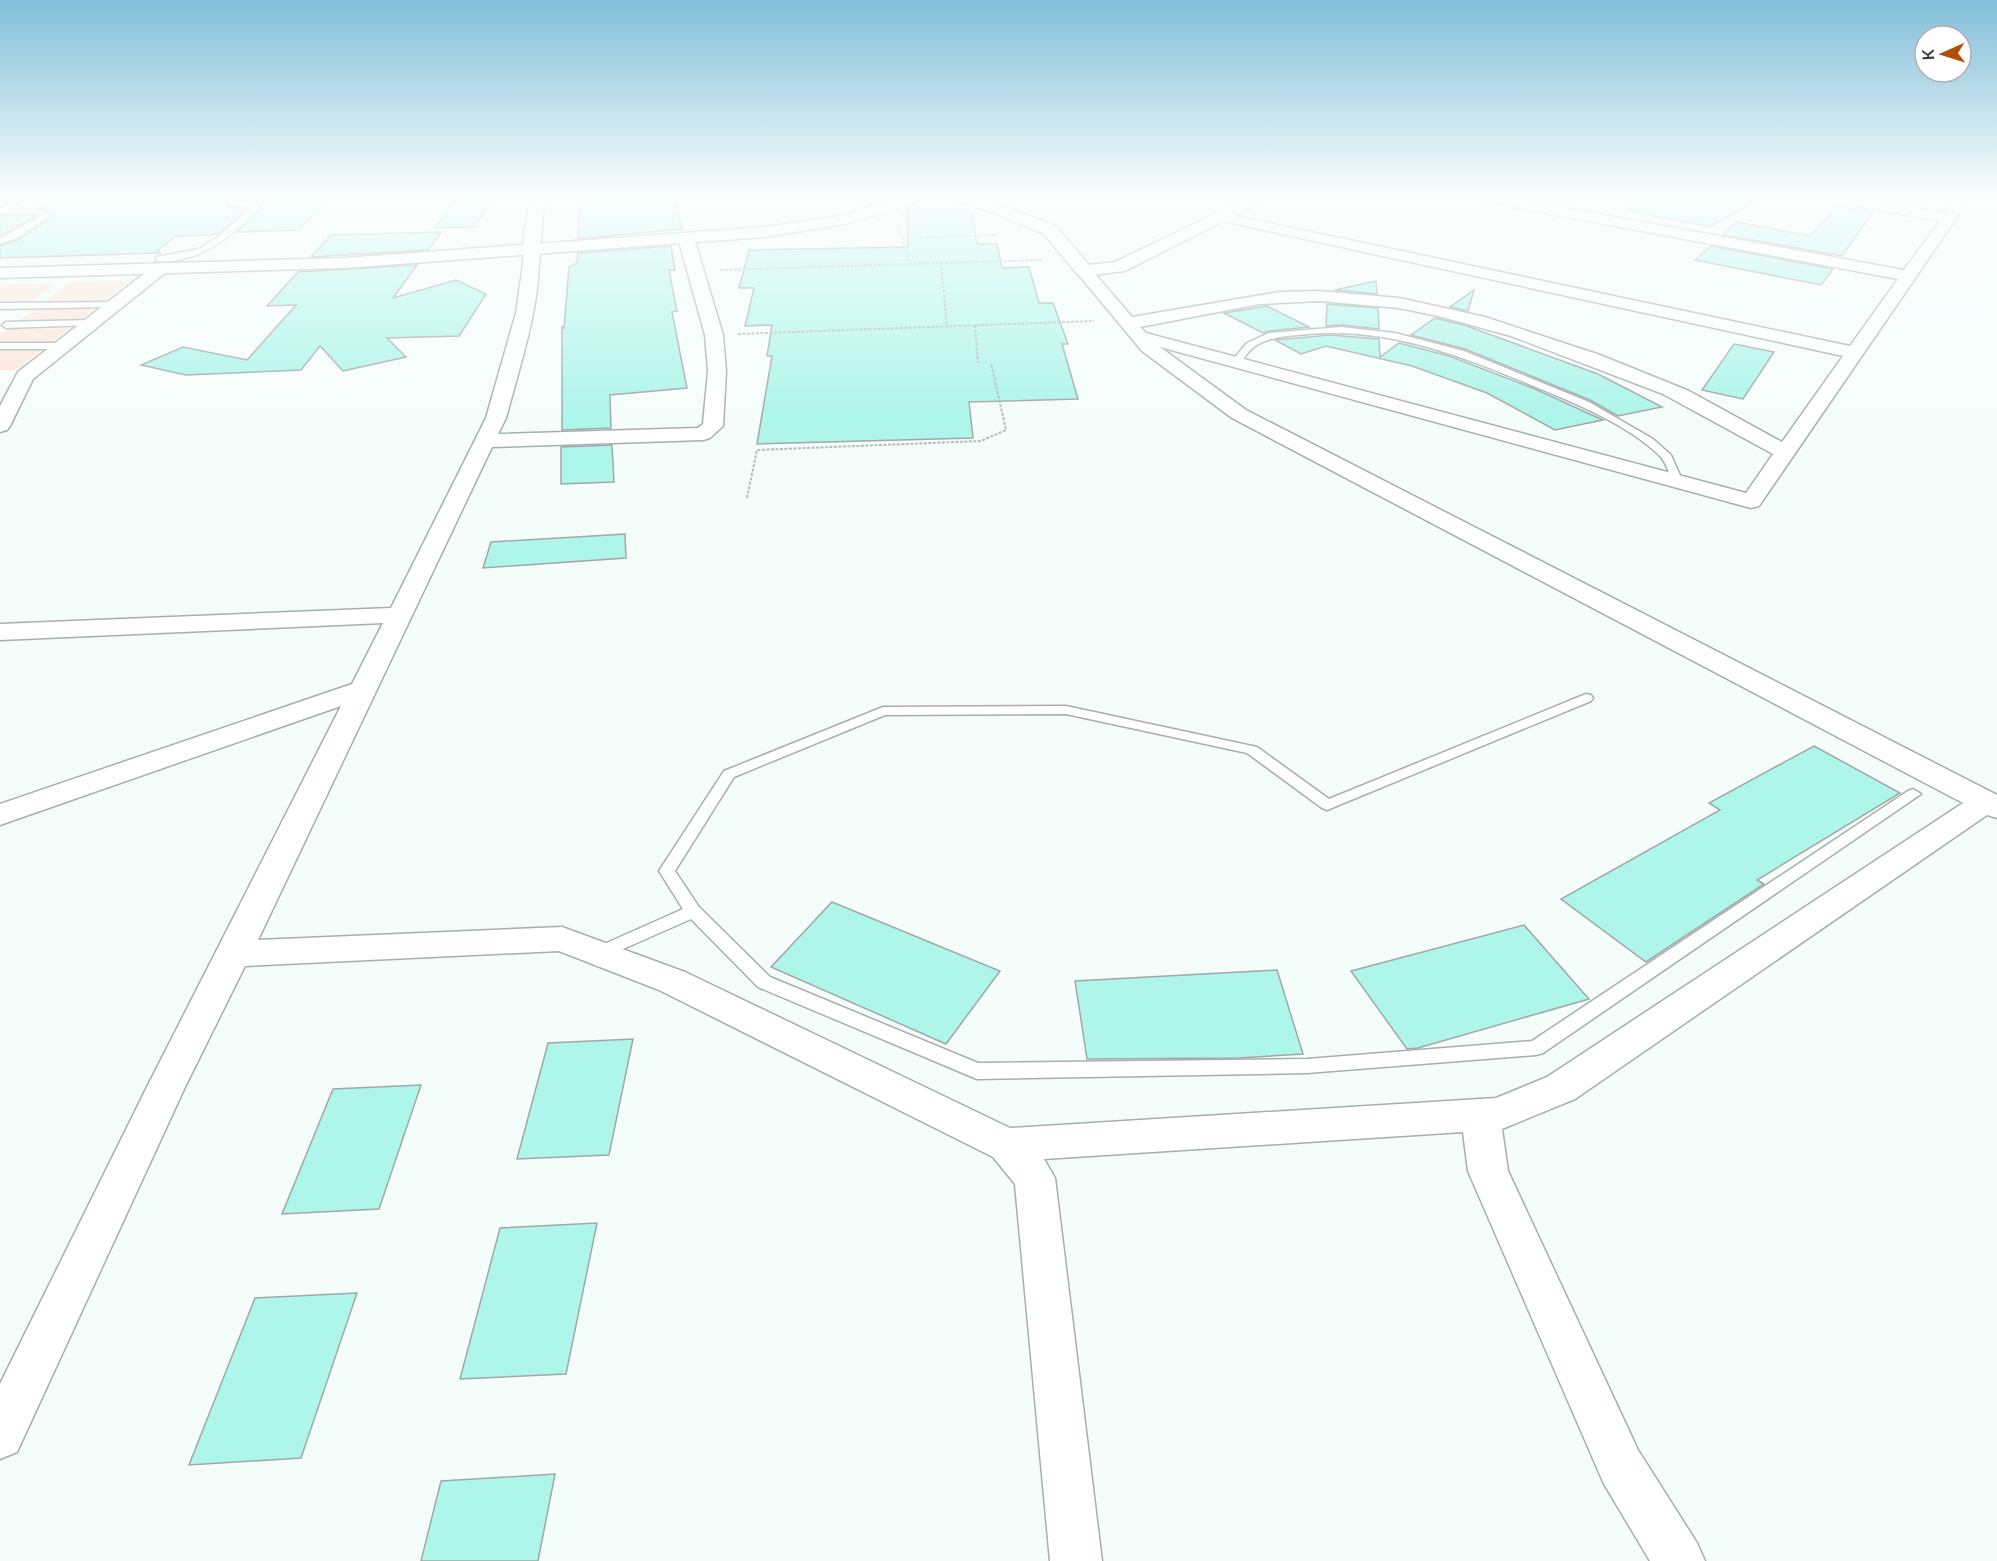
<svg xmlns="http://www.w3.org/2000/svg" width="1997" height="1561" font-family="Lato,sans-serif">
<style>
.green{fill:#fce5da}
.building{fill:#aef5ea;stroke:#a1a8a7;stroke-width:1.5}
.lines{fill:none;stroke-linecap:round;stroke-linejoin:round}
.lane-casing{stroke:#a7aead;stroke-width:3}
.street-casing{stroke:#a7aead;stroke-width:3}
.secondary-casing{stroke:#a7aead;stroke-width:3}
.path{stroke:#b5bbba;stroke-width:2;stroke-dasharray:3 1.5;stroke-linecap:butt}
.lane{fill:#fff;fill-rule:evenodd}
.street{fill:#fff;fill-rule:evenodd}
.secondary{fill:#fff;fill-rule:evenodd}
</style>
<rect width="100%" height="100%" fill="#f5fdfb"/>
<g class="green">
<path d="M129,281l-27,21 -60,1 29,-21z"/>
<path d="M55,284l-26,19h-29v-18z"/>
<path d="M97,307l-19,15 -62,1 21,-15z"/>
<path d="M71,328l-20,15 -51,1v-10l8,-5z"/>
<path d="M0,350h42l-27,20h-15z"/>
</g>
<g class="building">
<path d="M56,198h167l-3,3h6l4,7 16,2 -27,23 -8,2 -35,1 -19,15 4,2 -161,5v-12l18,-6 34,-23v-4l-11,-5z"/>
<path d="M329,198l-30,32 -62,2 23,-23v-8l-15,-1z"/>
<path d="M456,198h36l-17,29 -40,1z"/>
<path d="M615,198h61l6,31 -104,10 1,-38z"/>
<path d="M1630,198h130l-50,29 -81,-16z"/>
<path d="M1837,206l36,6 -31,44 -119,-21 13,-13 74,14z"/>
<path d="M967,210v4h5l5,30h20l5,24 27,-1 10,36h14l15,41h-6l16,55 -109,3 4,36 -216,6 15,-88h-5l5,-31 -27,1 9,-38h-15l10,-38 159,-3 -1,-36z"/>
<path d="M37,215l-37,21v-20z"/>
<path d="M441,232l-13,18 -117,7 20,-22z"/>
<path d="M671,246l4,24h-6l8,41 -5,1 15,76 -77,7 1,33 -49,2v-103l2,1 5,-61 8,-4 1,-10z"/>
<path d="M1711,246l122,23 -12,16 -126,-25z"/>
<path d="M417,265l-24,33 63,-18 30,14 -27,42 -72,2 19,19 -63,14 -23,-25 -19,24 -115,5 -45,-10 42,-18 64,13 49,-55 -29,1 31,-34z"/>
<path d="M1376,281l1,13 -42,-4z"/>
<path d="M1474,290l-6,21 -18,-4z"/>
<path d="M1327,304l51,4 1,21 -38,-4 -15,1z"/>
<path d="M1267,306l42,21 -40,4 -6,2 -39,-20z"/>
<path d="M1435,318l29,7 134,49 64,33 -44,9 -28,-16 -125,-51 -54,-14z"/>
<path d="M1330,335l49,4 1,18 19,-14 50,13 86,33 68,31 -48,10 -68,-37 -75,-27 -86,-20 -25,8 -26,-14z"/>
<path d="M1734,344l40,8 -31,47 -41,-9z"/>
<path d="M612,445l2,37 -53,2v-37z"/>
<path d="M625,534l1,24 -143,10 8,-26z"/>
<path d="M1814,746l86,47 -143,87 7,4 -118,78 -85,-63 159,-89 -11,-7z"/>
<path d="M832,902l168,69 -54,73 -175,-77z"/>
<path d="M1524,925l65,74 -171,49 -11,1 -56,-78z"/>
<path d="M1277,970l26,84 -64,4 -152,1 -12,-78z"/>
<path d="M633,1039l-24,116 -92,4 31,-116z"/>
<path d="M421,1085l-42,124 -97,5 51,-125z"/>
<path d="M597,1223l-31,151 -106,5 40,-151z"/>
<path d="M357,1293l-56,165 -112,7 66,-167z"/>
<path d="M555,1474l-17,87h-117l20,-80z"/>
</g>
<g class="lines">
<defs>
<g id="lane">
<path d="M17,198h8l-16,12 29,-1 13,6 -34,23 -17,6v-5l42,-24 -5,-2 -37,1v-5z"/>
<path d="M231,198h7l-2,4 22,1v6c-26,28 -61,56 -102,52v-4l43,-8 20,-13 32,-28 -21,-2 -2,-4z"/>
<path d="M118,302v4l-3,1 -115,2v-6z"/>
<path d="M90,320l3,1v4l-87,3 -4,-3 4,-3z"/>
<path d="M1341,327l54,6 69,18 125,51 64,37 18,16 12,27 -1,2h-8c-5,-8 -7,-21 -14,-28 -32,-31 -83,-52 -124,-69 -77,-32 -152,-62 -238,-52 -15,1 -31,3 -44,12 -6,4 -10,12 -15,17l-8,-2 16,-19 22,-10z"/>
<path d="M0,343h62l5,3 -5,3h-62z"/>
<path d="M1586,694l5,1 2,3 -2,3 -264,109 -5,-2 -75,-55 -181,-39 -181,1 -151,62 -59,94 24,36 71,70 208,86 329,-4 225,-18 376,-250 5,-2 8,5 -378,259 -7,2 -229,18 -330,6 -219,-92 -67,-68 -86,38 -6,2 -6,-2 -3,-4 3,-4 90,-40 -24,-38 65,-100 159,-64 183,-1 191,41 72,52z"/>
</g>
<g id="street">
<path d="M531,198h14c-6,39 -4,78 -12,116 -7,35 -18,70 -27,104l-8,16 200,-6 5,-4 5,-53 -3,-36 -27,-97 8,-5 8,5 29,97 3,36 -3,55 -13,12 -7,2 -211,7 -234,493 304,-13 123,45 325,156 486,-30 51,-21 416,-274 -731,-385 -90,-67 -64,-77 -2,-3 2,-3h12l42,49 147,-25 40,-1 80,7 86,19 115,38 89,36 93,51 61,-86 -621,-135 -7,-4 7,-4 628,133 48,-67 -411,-77 -7,-4h31l393,72 36,-49 -106,-19 -7,-4h33l85,15 11,-15h14l-211,308 -8,2 -591,-161 86,63 751,385v23l-10,-3 -412,284 -73,30 6,42 130,279 59,93 8,18h-55l-46,-77 -136,-313 -5,-39 -419,27 11,19 47,383h-52l-35,-377 -22,-27 -334,-167 -100,-39 -314,15 -60,121 -168,365 -17,7v-75l147,-297 194,-381 -341,119v-21l352,-120 31,-61 -383,17v-16l391,-16 95,-190 30,-105 7,-49 1,-33zM1319,301l80,7 39,8 73,20 152,58 110,60 -27,39 -600,-160 -6,-6 120,-23z"/>
<path d="M160,264l6,2 2,3 -2,3 -133,107 -23,47 -3,4 -7,2v-26l18,-34 136,-106z"/>
</g>
<g id="secondary">
<path d="M897,198h23l-2,3 -19,7 -54,16 -80,13 -421,31 -344,10v-10l344,-10 421,-31 75,-11z"/>
<path d="M950,198h27l24,7 55,21 33,39 26,-3 133,-64h21l-144,73 -41,5 -6,-1 -34,-41 -55,-23 -37,-10z"/>
</g>
</defs>
<use href="#lane" class="lane-casing"/>
<use href="#street" class="street-casing"/>
<use href="#secondary" class="secondary-casing"/>
<g class="path">
<path d="M898,224l12,40"/>
<path d="M902,238l95,-3"/>
<path d="M941,263l6,63"/>
<path d="M720,270l322,-10"/>
<path d="M975,325l3,38"/>
<path d="M738,334l356,-13"/>
<path d="M747,498l10,-48 224,-9 25,-11 -15,-67"/>
</g>
<use href="#lane" class="lane"/>
<use href="#street" class="street"/>
<use href="#secondary" class="secondary"/>
</g>
<linearGradient id="sky" x2="0" y2="1"><stop stop-color="#81bed9"/><stop offset="0.47" stop-color="#fafefd"/><stop offset="1" stop-color="#fafefd" stop-opacity="0"/></linearGradient>
<rect width="1997" height="417" fill="url(#sky)"/>
<g transform="translate(1943 54) rotate(267)"><circle r="28" fill="#ffffff" stroke="#afb1b1" stroke-width="1.5"/>
<path d="M0-4.5L10 22L0 15L-10 22Z" fill="#af4f08"/>
<text y="-9" font-size="16" font-weight="bold" text-anchor="middle" fill="#383b3b">K</text>
</g>
</svg>
